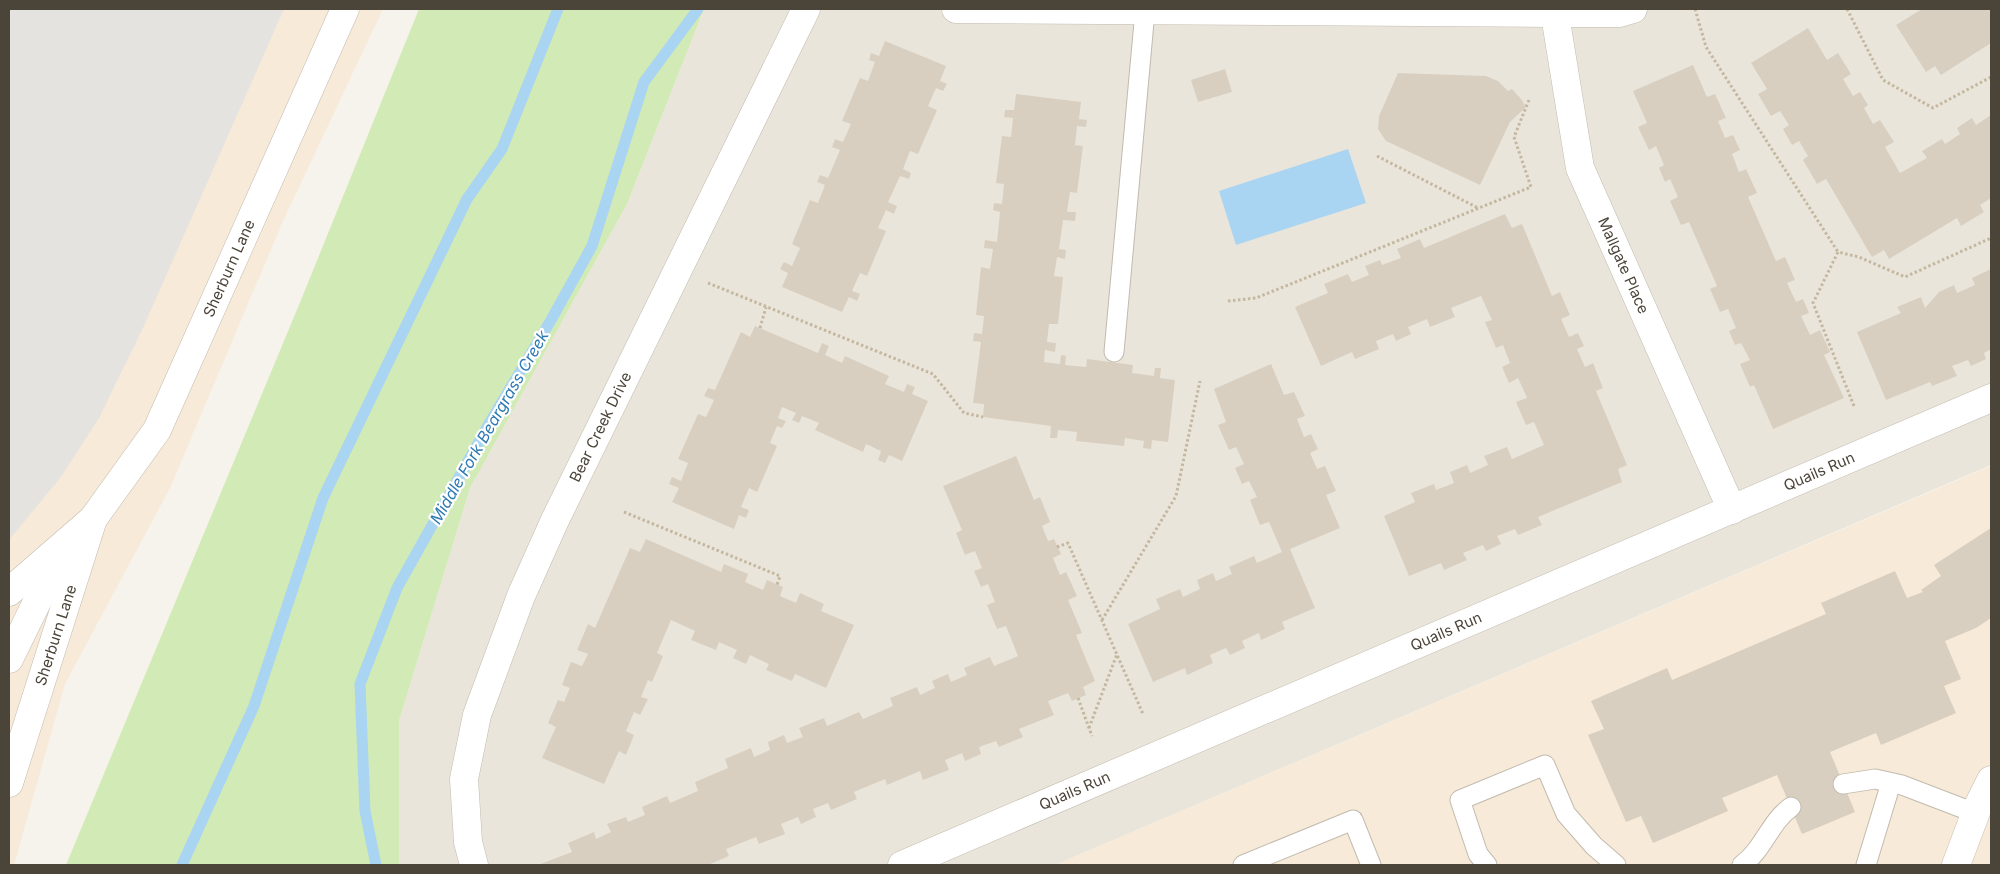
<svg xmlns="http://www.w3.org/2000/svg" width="2000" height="874" font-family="Inter,sans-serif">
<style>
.residential{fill:#eae5da}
.commercial{fill:#f7ead8}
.green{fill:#d2eab5}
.parking{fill:#e5e3e0}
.water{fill:#a9d4f2}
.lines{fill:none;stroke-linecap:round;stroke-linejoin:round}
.stream{stroke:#a9d4f2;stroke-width:11}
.building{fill:#d8cfc1}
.lane-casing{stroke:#c2bbae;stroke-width:21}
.street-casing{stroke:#c2bbae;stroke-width:29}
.path{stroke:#c4b79f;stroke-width:3;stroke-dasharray:2.5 2.5;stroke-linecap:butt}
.lane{stroke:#fff;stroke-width:19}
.street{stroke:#fff;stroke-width:28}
.labels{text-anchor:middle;stroke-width:4.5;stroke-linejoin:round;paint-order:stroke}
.street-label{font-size:15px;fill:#4b4439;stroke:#fff}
.water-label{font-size:16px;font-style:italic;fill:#2e7ab2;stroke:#fff}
</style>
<rect width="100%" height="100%" fill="#f6f3ec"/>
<path class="residential" d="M704,9h1287v456l-936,400h-656v-144l71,-233 157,-284z"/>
<g class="commercial">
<path d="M9,9h374l-100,212 -113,267 -105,196 -51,181h-5z"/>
<path d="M1991,466v399h-936z"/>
</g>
<path class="green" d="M419,9h285l-77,195 -157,284 -71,233v144h-333l235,-565z"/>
<path class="parking" d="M9,9h275l-141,319 -44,90 -38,59 -52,63z"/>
<path class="water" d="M1348,149l18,54 -130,42 -17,-54z"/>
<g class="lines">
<g class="stream">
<path d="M182,865l72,-159 69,-208 144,-299 35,-50 56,-140"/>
<path d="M376,865l-11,-54 -5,-127 37,-96 93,-166 61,-102 41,-74 52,-164 54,-73"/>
</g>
</g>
<g class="building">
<path d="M1922,9h69v34l-50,32 -6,-9 -9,6 -30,-47z"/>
<path d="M1808,28l19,32 11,-7 13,21 -8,5 10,17 7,-4 8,13 -4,3 9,16 7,-4 14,22 -9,5 15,26 27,-15 -5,-7 20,-12 3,5 15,-10 -3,-6 15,-10 4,7 15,-10v83l-11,7 4,7 -23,14 -4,-8 -68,41 -5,-9 -12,7 -46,-78 -9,5 -14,-24 5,-4 -9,-15 -7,4 -9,-16 6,-4 -9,-14 -9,5 -13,-22 9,-5 -16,-26z"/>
<path d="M885,41l61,25 -6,15 7,3 -4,7 -7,-3 -8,18 9,4 -19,44 -8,-3 -7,18 8,4 -2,6 -9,-3 -12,26 9,4 -3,8 -8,-4 -8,18 8,3 -19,45 -7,-3 -8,18 8,3 -3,7 -8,-4 -7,15 -60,-25 6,-14 -8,-4 4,-7 8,4 8,-18 -8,-4 18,-44 8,3 7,-18 -8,-3 3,-7 8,3 12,-28 -8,-3 3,-8 8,3 8,-18 -9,-3 18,-43 8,3 7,-19 -6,-2 2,-7 8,3z"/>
<path d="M1693,65l14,32 8,-3 11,24 -8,3 7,17 8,-3 7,15 -8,4 7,18 7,-3 11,24 -9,4 28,64 9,-4 10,23 -8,3 9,19 7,-3 6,14 -8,3 9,19 10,-5 10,22 -6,3 20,43 -71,31 -19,-44 -4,2 -10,-23 10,-4 -9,-17 -6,2 -6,-14 7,-3 -8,-19 -8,3 -10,-23 7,-3 -28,-64 -8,3 -11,-24 8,-4 -8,-18 -5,3 -6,-14 5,-3 -8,-19 -7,4 -11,-23 9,-4 -14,-32z"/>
<path d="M1225,69l7,23 -34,10 -7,-22z"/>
<path d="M1398,73l88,3 12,5 10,10 4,-2 9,10 5,8 -16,15 -30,63 -94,-44 -8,-12 1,-13z"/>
<path d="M1016,94l65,8 -2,17 8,1 -1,7 -9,-1 -2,19 8,1 -6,47 -7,-1 -3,20h9l-1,9 -12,-1 -4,29 7,1 -1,9 -8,-2 -3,19 9,1 -5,47h-9l-2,18 9,1 -1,9 -10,-2 -1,12 16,2 1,-9 5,1 -1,9 21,2 1,-8 46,6 -1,8 22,3 1,-8h6l-1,10 15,2 -7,62 -16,-2 -1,9 -8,-1 1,-7 -19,-3 -1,8 -48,-5 1,-9 -19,-2 -1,8h-7l1,-12 -68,-9 1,-13 -11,-1 8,-61 -8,-1 1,-8 8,1 2,-18 -8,-1 5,-48 9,2 3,-20 -9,-1 1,-8 12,2 3,-30 -7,-2 1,-7 8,1 2,-20 -8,-1 6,-47 9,1 2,-19 -9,-1 1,-7h9z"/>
<path d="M1505,214l7,14 10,-4 30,72 8,-4 10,23 -9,4 8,18 9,-4 6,13 -7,3 8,18 8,-4 10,25 -7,3 31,74 -9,4 4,13 -84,35 4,8 -24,10 -3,-6 -18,7 4,8 -15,7 -3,-6 -20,8 4,7 -23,10 -3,-7 -32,13 -25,-60 31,-14 -4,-9 23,-9 2,6 18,-7 -4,-11 17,-7 3,8 18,-8 -4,-9 23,-9 5,12 32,-14 -10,-23 -8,3 -10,-23 11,-4 -9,-20 -9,5 -7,-16 8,-4 -7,-18 -7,3 -11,-26 7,-2 -11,-24 -30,12 4,9 -25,10 -3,-8 -19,8 3,7 -15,7 -3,-7 -17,7 3,8 -24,10 -3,-7 -31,14 -26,-59 33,-14 -4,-9 24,-10 4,8 17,-7 -4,-9 15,-6 2,5 19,-7 -4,-9 23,-10 4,9z"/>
<path d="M1991,269v80l-7,4 2,6 -15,7 -3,-6 -16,6 5,10 -25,10 -2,-4 -44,18 -29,-68 44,-19 -4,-6 24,-10 4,11 14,-16 15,-7 3,8 18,-8 -3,-7z"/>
<path d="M755,326l63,27 4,-10 7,3 -4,9 17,8 3,-7 44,20 -4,8 19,8 3,-8 8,3 -3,7 16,7 -26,60 -13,-6 -4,8 -7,-3 3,-9 -15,-7 -3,8 -48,-22 4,-7 -17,-7 -3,7 -7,-3 4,-7 -14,-6 -4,11 8,3 -4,7 -5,-2 -7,17 7,3 -20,46 -8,-4 -8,19 8,3 -3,8 -7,-3 -5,14 -62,-27 7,-14 -10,-4 3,-7 9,4 7,-18 -10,-4 20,-45 8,3 8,-17 -10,-4 4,-8 7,2 26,-58 9,5z"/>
<path d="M1271,364l13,31 10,-3 11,24 -8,3 7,18 7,-3 7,15 -8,4 7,16 8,-3 11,25 -10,4 14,33 -50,21 25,59 -33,14 3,7 -24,11 -2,-7 -17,8 3,7 -15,7 -4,-7 -16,7 3,8 -26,12 -2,-7 -32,14 -25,-58 32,-15 -4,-10 24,-10 3,8 17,-8 -3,-9 16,-7 3,8 16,-7 -3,-7 25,-11 3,7 25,-11 -13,-30 -9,3 -10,-25 7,-3 -8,-16 -7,3 -7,-16 9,-4 -8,-17 -7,3 -11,-25 8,-3 -12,-33z"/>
<path d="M1016,456l18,44 6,-3 10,25 -8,4 6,15 6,-2 7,15 -8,4 7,17 6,-3 11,24 -9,4 14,33 -6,2 19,46 -12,6 3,8 -14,6 -4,-8 -20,8 6,14 -35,14 4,8 -24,10 -3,-6 -17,6 2,7 -16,7 -3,-8 -17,7 4,10 -26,10 -3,-9 -33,14 -2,-6 -31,13 3,7 -26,11 -3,-7 -15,6 3,8 -15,7 -3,-7 -17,7 4,10 -26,10 -3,-7 -30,12 3,7 -21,9h-170l34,-13 -4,-9 26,-11 2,7 15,-7 -4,-8 19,-7 2,5 17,-7 -3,-8 25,-11 3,7 28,-12 -3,-9 33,-14 -3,-9 26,-11 3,9 16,-7 -2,-8 16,-7 3,8 16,-6 -4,-9 25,-10 3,8 32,-14 4,7 30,-13 -3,-8 27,-11 3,8 15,-7 -3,-7 16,-7 3,8 16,-7 -3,-7 26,-11 4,9 24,-10 -12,-30 -9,3 -10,-24 8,-3 -7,-18 -7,3 -7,-16 8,-3 -7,-17 -10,4 -9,-22 6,-3 -19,-44z"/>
<path d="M1991,528v90l-15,10 -31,13 16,38 -17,7 12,27 -75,32 -5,-12 -46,19 25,60 -53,22 -25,-59 -55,23 6,13 -75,32 -12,-27 -15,6 -38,-87 16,-6 -13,-28 76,-33 5,12 154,-66 -5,-11 74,-32 12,27 16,-6 -2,-2 20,-14 -7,-11z"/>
<path d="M646,539l75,33 3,-8 24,10 -3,8 18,8 4,-10 16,7 -3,9 16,7 4,-10 24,11 -3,7 33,14 -28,63 -31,-14 -3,7 -26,-11 3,-6 -19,-9 -4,9 -13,-6 4,-8 -18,-8 -3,8 -25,-10 4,-9 -24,-11 -14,33 6,3 -11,26 -4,-2 -7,17 7,2 -8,16 -6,-3 -8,19 8,4 -8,20 -7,-4 -15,33 -62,-26 14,-31 -8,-4 10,-23 6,2 6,-14 -8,-3 9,-23 11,4 6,-12 -11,-4 11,-26 7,4 35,-80 10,4z"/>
</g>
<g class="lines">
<defs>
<g id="lane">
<path d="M1114,352l31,-341"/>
<path d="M1843,784l32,-5 27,6 73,28"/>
<path d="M1243,865l110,-45 18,45"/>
<path d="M1487,865l-9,-11 -18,-54 85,-35 21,49 28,32 22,19"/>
<path d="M1742,865c21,-15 28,-43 49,-58"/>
<path d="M1866,865l25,-82"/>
</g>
<g id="street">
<path d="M956,9l598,4h65l14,-4"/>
<path id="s1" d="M1554,9l26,159 152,342"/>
<path id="s2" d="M9,592l84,-73 64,-89 188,-421"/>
<path d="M9,659l52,-106"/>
<path id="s3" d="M9,783l84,-264"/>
<path id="s4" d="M474,865l-6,-23 -4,-63 13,-64 44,-119 34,-76 251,-511"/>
<path id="s5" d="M902,865l1089,-467"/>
<path d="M1956,865l23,-61 12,-24"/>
</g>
</defs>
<use href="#lane" class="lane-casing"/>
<use href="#street" class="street-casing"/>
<g class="path">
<path d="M1695,9l11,38 132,205"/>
<path d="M1847,9l36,71 50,28 58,-31"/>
<path d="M1377,156l101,52"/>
<path d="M708,283l225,91 31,39 19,4"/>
<path d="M1228,301l28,-3 275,-111 -17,-50 15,-37"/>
<path d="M760,328l6,-21"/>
<path d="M1854,406l-41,-103 25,-51 21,5 46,20 86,-39"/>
<path d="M624,512l156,64 -3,9"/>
<path d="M1057,547l11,-4 75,171"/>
<path d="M1102,620l74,-124 24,-115"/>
<path d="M1078,698l14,38"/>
<path d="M1089,728l28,-74"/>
</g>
<use href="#lane" class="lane"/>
<use href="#street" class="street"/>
</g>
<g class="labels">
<g class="street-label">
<text dy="5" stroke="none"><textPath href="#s1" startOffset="268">Mallgate Place</textPath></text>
<text dy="5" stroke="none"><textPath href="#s2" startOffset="398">Sherburn Lane</textPath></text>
<text dy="5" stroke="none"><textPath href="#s4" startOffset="466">Bear Creek Drive</textPath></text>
<text dy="5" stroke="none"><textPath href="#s5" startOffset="998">Quails Run</textPath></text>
<text dy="5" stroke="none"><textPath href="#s5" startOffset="592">Quails Run</textPath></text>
<text dy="5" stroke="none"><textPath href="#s3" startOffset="155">Sherburn Lane</textPath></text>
<text dy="5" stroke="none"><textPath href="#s5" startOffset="188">Quails Run</textPath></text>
</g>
<g class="water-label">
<text transform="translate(489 427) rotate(-60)" y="6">Middle Fork Beargrass Creek</text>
</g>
</g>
<rect width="2000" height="874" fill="none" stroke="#4b4439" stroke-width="20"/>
</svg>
